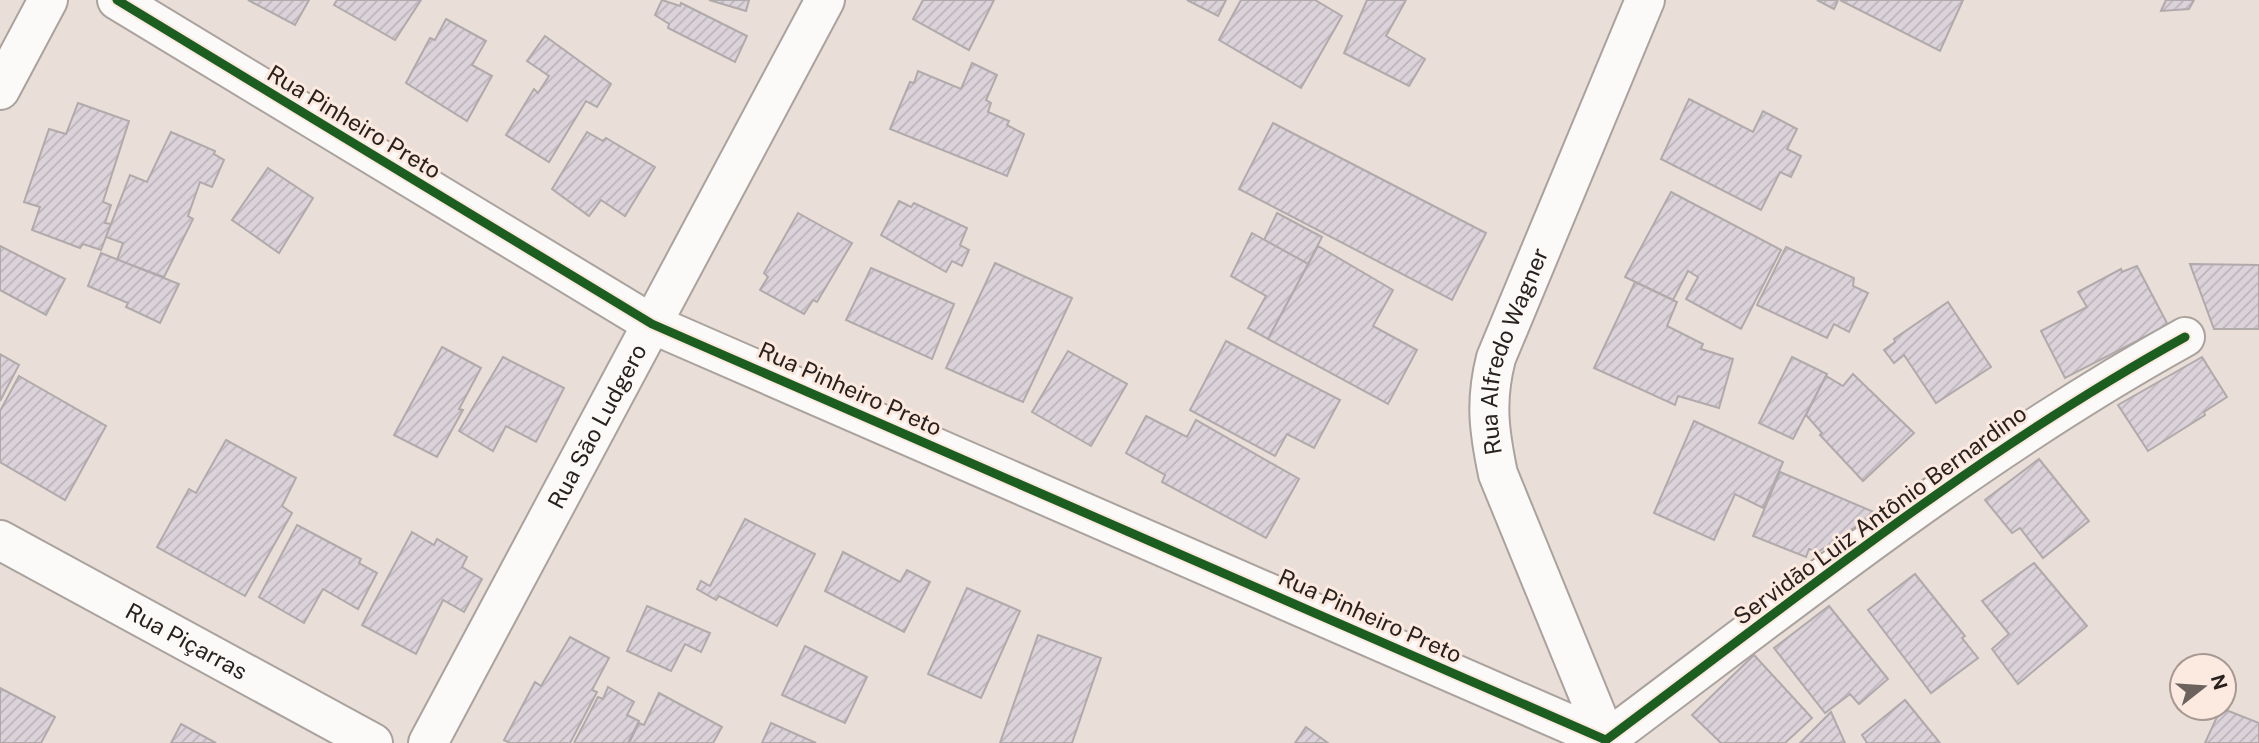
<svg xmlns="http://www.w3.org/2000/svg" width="2259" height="743" font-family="'Public Sans',sans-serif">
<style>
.building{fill:url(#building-hatch);stroke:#b0aaab;stroke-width:2}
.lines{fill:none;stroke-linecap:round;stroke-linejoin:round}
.street-casing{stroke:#aaa29d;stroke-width:42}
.secondary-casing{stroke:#aaa29d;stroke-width:42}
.street{stroke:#fcfaf9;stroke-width:38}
.secondary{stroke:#fcfaf9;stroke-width:38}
.cycleway-casing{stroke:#fce9df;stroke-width:13}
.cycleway{stroke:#1b5e20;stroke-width:9}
.labels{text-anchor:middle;stroke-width:6;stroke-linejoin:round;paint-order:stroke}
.street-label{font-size:23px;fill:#28211e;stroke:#fce9df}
</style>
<defs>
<pattern id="building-hatch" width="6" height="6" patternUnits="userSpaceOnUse" patternTransform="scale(1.75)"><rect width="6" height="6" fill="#dbd2da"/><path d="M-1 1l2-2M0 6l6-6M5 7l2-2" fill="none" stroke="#bcb4bb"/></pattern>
</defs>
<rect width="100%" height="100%" fill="#e9ded8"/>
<g class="building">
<path d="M248,0h61l-14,25z"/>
<path d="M337,0h84l-26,40 -61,-35z"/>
<path d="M662,0l18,6 1,-3 66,33 -12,26 -67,-34 1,-4 -14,-9z"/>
<path d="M709,0h40l-3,11z"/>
<path d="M923,0h71l-25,50 -56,-31z"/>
<path d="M1187,0h39l-8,16z"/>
<path d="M1241,0h74l27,16 -41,72 -82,-48z"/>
<path d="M1367,0h39l-20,36 39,23 -16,27 -65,-33z"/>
<path d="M1817,0h21l-4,9z"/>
<path d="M1840,0h123l-23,51z"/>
<path d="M2166,0h28l-5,9 -28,2z"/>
<path d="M446,19l40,22 -14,24 20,11 -25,45 -61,-38 24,-45 5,2z"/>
<path d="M545,36l66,48 -14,23 -11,-6 -37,61 -43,-27 28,-46 4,4 11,-17 -22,-15z"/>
<path d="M972,63l25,12 -11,25 5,3 -3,9 21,9 -2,4 17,9 -17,42 -117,-47 20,-47 4,1 4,-12 43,18z"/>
<path d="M1689,99l64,33 10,-21 34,18 -10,20 14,7 -10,21 -11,-5 -19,38 -100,-51z"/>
<path d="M78,103l51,18 -26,81 8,3 -6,18 6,1 -10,26 -18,-6 -3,4 -48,-18 8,-23 -16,-5 25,-73 17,5z"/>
<path d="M1273,123l213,110 -34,67 -213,-111z"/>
<path d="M171,132l44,19 -1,3 10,6 -12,27 -12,-5 -12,34 5,3 -29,58 -47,-17 6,-17 -17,-6 24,-62 17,7z"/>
<path d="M587,132l16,9 3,-3 49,29 -30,49 -24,-16 -12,16 -37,-27z"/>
<path d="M268,168l45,30 -34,55 -47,-33z"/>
<path d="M1671,192l110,58 -40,79 -55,-30 12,-22 -10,-6 -15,29 -48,-23z"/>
<path d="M899,201l12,6 3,-4 53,25 -7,17 9,5 -7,16 -10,-5 -6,11 -65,-37z"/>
<path d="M798,213l54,30 -35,59 -4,-2 -9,14 -44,-24 8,-13 -4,-4z"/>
<path d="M1277,213l45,24 -14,27 -44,-24z"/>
<path d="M1252,233l56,31 -40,75 -20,-11 18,-32 -35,-20z"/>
<path d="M0,246l65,33 -19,36 -46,-25z"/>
<path d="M1318,246l75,44 -20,36 44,24 -29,54 -120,-65z"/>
<path d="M1786,247l68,31 -1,8 15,7 -19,39 -15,-8 -7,14 -70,-33z"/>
<path d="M101,253l78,31 -19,39 -34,-16 2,-4 -40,-17z"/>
<path d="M995,263l77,35 -49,104 -77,-34z"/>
<path d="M2190,264l69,1v64h-45z"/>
<path d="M2137,266l31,59 -103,53 -24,-47 46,-24 -9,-15 43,-23 1,3z"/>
<path d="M871,268l83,36 -22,55 -86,-39z"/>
<path d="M1635,282l42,20 -10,24 36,18 -2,5 32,10 -14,49 -41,-12 -3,9 -81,-37z"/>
<path d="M1948,302l43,65 -55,36 -32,-48 -10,8 -10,-13 11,-8 -1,-3z"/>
<path d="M1226,341l114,59 -26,48 -27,-14 -12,22 -85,-46z"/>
<path d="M442,347l39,21 -22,41 4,1 -26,47 -43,-22z"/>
<path d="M1068,351l59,33 -36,62 -59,-34z"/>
<path d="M0,354l19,11 -19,36z"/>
<path d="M503,357l61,31 -28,54 -30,-16 -13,25 -34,-20z"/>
<path d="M1792,357l35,17 -34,65 -34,-16z"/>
<path d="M2202,357l25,40 -23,15 1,3 -57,36 -30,-46z"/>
<path d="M1853,374l61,59 -51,48 -43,-46 2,-2 -16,-18 20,-39 17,10z"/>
<path d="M19,376l87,50 -41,74 -65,-38v-51z"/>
<path d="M1146,416l41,21 9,-17 103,59 -33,59 -104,-56 3,-7 -39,-22z"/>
<path d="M1694,421l89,41 -20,46 -28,-14 -21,46 -60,-27z"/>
<path d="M226,440l70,38 -14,28 10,7 -47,83 -88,-49 32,-58 7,4z"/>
<path d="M2039,459l50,62 -46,37 -23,-30 -8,5 -27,-33z"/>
<path d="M1780,472l96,41 -58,39 -9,-3 -3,8 -53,-21z"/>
<path d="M745,519l70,35 -38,72 -58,-30 -3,4 -19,-11 4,-8 9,5z"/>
<path d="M297,525l64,34 -2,4 18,10 -19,36 -35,-20 -19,34 -45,-26z"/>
<path d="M412,532l22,13 3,-6 30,18 -5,10 20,12 -18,33 -21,-12 -27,54 -54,-29z"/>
<path d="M843,552l57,30 7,-12 23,12 -26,50 -79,-41z"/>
<path d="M2034,563l53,63 -69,58 -26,-35 17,-15 -27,-33z"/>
<path d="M1915,574l50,62 -3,2 16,20 -47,35 -63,-83z"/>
<path d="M967,588l53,23 -39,87 -53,-24z"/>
<path d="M647,606l63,27 -9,19 -16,-8 -14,27 -44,-20z"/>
<path d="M1829,606l59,73 -29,25 -9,-10 -25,19 -51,-65z"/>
<path d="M1038,635l63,23 -29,85h-72z"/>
<path d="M570,637l39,21 -17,32 5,2 -27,51h-60l-6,-3 31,-58 6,4z"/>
<path d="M805,646l62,31 -22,46 -63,-28z"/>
<path d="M1754,655l58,63 -27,25h-64l-29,-28z"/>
<path d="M608,687l26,15 -7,13 12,6 -11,22h-54l24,-46 5,2z"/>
<path d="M0,688l55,29 -14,26h-41z"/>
<path d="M659,693l63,34 -9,16h-84l10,-20 5,2z"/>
<path d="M1905,700l35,43h-73l-5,-8z"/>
<path d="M2221,708l38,15v20h-54z"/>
<path d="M1831,712l14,31h-45z"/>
<path d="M771,723l45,20h-54z"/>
<path d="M181,724l35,19h-45z"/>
<path d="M1306,727l22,16h-33z"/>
</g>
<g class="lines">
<defs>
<g id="street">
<path d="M117,0l535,324 954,416c189,-141 373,-289 579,-403"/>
<path d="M0,90l48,-90"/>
<path id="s1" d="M0,540l373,203"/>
<path id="s2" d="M428,743l397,-743"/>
</g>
<g id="secondary">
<path id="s3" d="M1608,743l-110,-269c-9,-43 -13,-73 -2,-116l149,-358"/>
</g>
</defs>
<use href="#street" class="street-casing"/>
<use href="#secondary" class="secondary-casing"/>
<use href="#street" class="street"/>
<use href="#secondary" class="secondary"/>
<defs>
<path id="cycleway" d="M117,0l535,324 954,416c189,-141 373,-289 579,-403"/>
</defs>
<use href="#cycleway" class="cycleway-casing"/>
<use href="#cycleway" class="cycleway"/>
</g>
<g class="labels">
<g class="street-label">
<text transform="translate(354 122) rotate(31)" y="8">Rua Pinheiro Preto</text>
<text dy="8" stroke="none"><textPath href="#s3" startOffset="418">Rua Alfredo Wagner</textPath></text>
<text transform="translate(850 389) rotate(24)" y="8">Rua Pinheiro Preto</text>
<text dy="8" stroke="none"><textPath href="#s2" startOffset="359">Rua São Ludgero</textPath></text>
<text transform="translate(1880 515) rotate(-36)" y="8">Servidão Luiz Antônio Bernardino</text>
<text transform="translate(1370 616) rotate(24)" y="8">Rua Pinheiro Preto</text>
<text dy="8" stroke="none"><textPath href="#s1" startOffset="212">Rua Piçarras</textPath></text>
</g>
</g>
<g transform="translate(2203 687) rotate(73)"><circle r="33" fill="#fce9df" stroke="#a79992" stroke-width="2"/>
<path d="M0-5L12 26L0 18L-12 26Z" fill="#6c635f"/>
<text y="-10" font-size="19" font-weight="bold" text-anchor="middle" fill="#28211e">N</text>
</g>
</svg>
